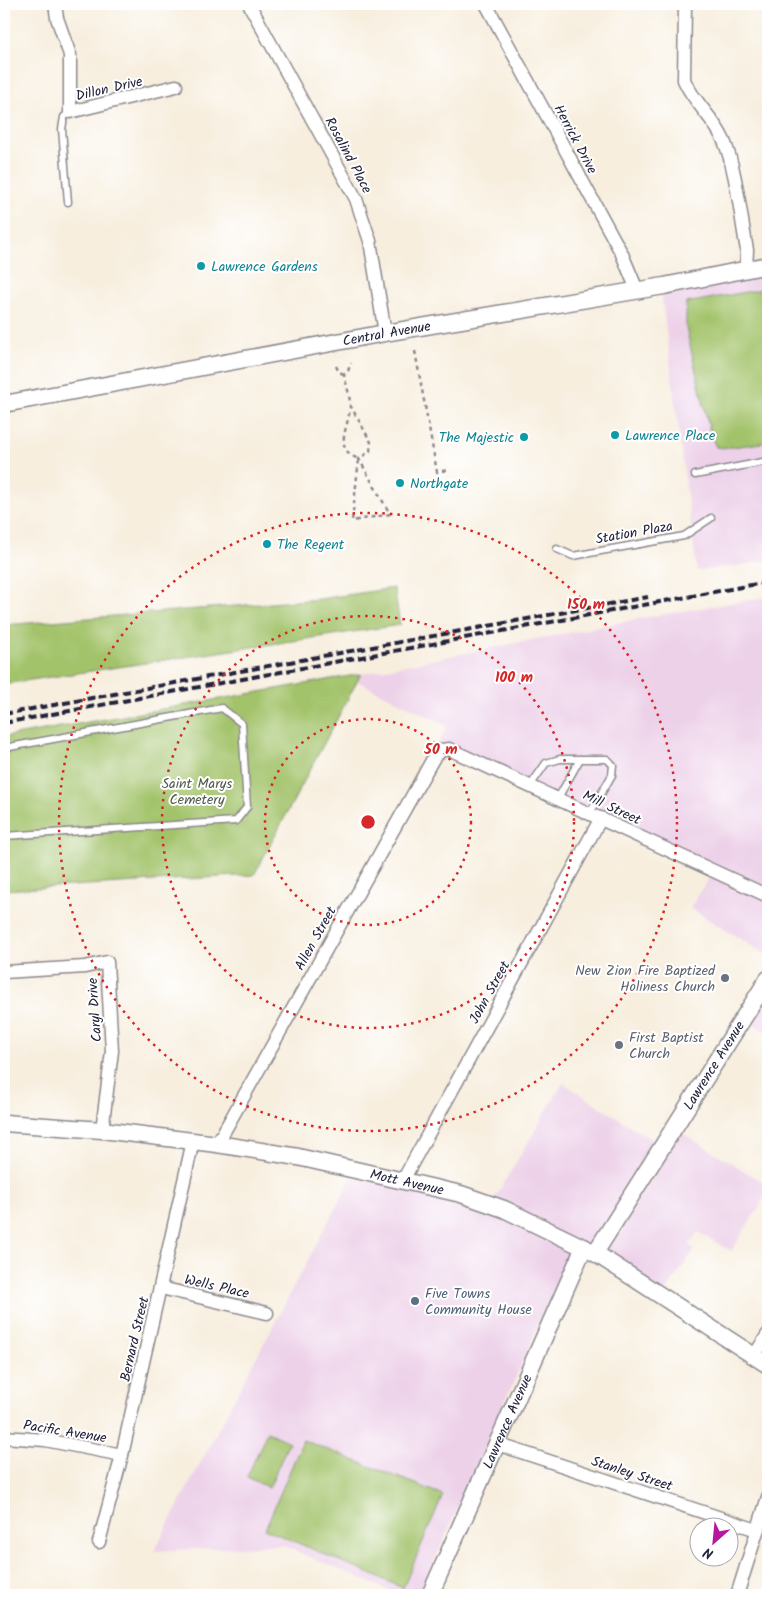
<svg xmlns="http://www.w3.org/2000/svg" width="772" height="1599" font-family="Kalam,sans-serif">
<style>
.built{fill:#edd1e9}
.green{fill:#a3c36b;stroke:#627253}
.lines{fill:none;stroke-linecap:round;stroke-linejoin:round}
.service-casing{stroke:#8c888c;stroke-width:9}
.minor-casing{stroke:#8c888c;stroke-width:15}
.tertiary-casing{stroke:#8c888c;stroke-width:19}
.path{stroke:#8c888c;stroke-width:2.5;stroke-dasharray:4 4;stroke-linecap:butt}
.service{stroke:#fff;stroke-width:6}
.minor{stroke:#fff;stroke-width:12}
.tertiary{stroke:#fff;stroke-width:16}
.rail{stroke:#22223b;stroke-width:4;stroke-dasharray:8 4;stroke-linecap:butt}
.ring{fill:none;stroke:#d62828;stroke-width:2.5;stroke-dasharray:2.5 5}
.culture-dot{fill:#0f9aa8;stroke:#fff;stroke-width:2}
.worship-dot{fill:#6b7280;stroke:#fff;stroke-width:2}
.service-dot{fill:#5c6f8a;stroke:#fff;stroke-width:2}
.labels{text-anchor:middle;stroke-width:4;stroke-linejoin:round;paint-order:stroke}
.street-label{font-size:14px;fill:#22223b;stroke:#fff}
.culture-label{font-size:14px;fill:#0d838f;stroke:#fff;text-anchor:start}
.park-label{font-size:14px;fill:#4f5a4c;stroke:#fff}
.worship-label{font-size:14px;fill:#5b616d;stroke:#fff;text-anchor:end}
.service-label{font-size:14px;fill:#4e5e75;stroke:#fff;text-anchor:start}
.centre{fill:#d62828;stroke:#fff;stroke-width:2.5}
.ring-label{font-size:15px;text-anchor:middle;font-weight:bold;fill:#d62828;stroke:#fff;stroke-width:4;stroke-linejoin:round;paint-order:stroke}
</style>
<rect width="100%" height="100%" fill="#fff"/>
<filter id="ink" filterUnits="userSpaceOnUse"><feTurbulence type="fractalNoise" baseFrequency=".02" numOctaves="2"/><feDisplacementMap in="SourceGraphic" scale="10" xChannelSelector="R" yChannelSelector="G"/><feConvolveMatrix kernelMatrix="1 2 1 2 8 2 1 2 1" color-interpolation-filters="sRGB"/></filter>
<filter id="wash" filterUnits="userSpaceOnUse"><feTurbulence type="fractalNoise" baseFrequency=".0096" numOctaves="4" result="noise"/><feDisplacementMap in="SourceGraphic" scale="20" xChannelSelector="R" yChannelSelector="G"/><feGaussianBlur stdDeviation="1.12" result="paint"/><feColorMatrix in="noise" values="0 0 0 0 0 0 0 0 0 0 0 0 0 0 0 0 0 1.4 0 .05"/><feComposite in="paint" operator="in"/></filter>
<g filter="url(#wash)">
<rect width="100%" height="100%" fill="#f7eede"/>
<g class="built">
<path d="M768,271v290l-71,10 -36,-280z"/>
<path d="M768,597v359l-78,-48 23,-36 -275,-129 9,-17 -90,-45 4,-7 297,-59z"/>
<path d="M768,994v39l-19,-12z"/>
<path d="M563,1083l102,65 12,-18 91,55v6l-9,16 -28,44 -33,-19 -9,13 6,4 -32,46 -91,-45 -153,345h-19l-118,-50 -128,6 198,-374 76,16 60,17z"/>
</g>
<g class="green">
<path d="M768,288v154l-43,6 -9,-1 -5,-11 -25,-108v-25z"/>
<path d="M394,588l6,37 -396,59v-59l316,-26z"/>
<path d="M361,674l-107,201 -250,15v-153z"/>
<path d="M267,1432l22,10 -20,46 -22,-11z"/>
<path d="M303,1440l140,55 -40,93 -138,-59z"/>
</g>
</g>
<g filter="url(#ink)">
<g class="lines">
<defs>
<g id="service">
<path d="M68,202l-6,-73 2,-12 6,-5"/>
<path d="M695,475l73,-14"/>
<path d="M557,549l16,7 111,-20 27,-18"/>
<path d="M4,748l218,-40 20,16 5,83 -11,14 -232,15"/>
<path d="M530,786l16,-23 14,-4h47l6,6 -1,10 -22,38"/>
<path d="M558,798l22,-39"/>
</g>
<g id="minor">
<path d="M55,4l2,14 13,37v57l106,-26"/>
<path d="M249,4l107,195 14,42 15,92"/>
<path d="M486,4l136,250 15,36"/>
<path d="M685,4l-1,76c10,23 30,38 40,61 12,27 17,78 23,109l-1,19"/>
<path d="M4,972l81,-5 22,-5 5,89 -10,79"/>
<path d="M217,1144l217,-387 8,-7 7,-1 319,147"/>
<path d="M403,1180l198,-362"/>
<path d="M161,1288l106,25"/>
<path d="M754,1356l14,-22"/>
<path d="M4,1437l41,3 77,15"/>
<path d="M497,1444l260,86"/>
<path d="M99,1542l23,-87 71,-314"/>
<path d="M737,1595l31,-98"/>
</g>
<g id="tertiary">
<path id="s1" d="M4,404l381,-71 279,-47 104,-21"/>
<path id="s2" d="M4,1123l98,7 115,14 81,13 163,37 43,15 91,44 173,112"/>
<path id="s3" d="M595,1253l173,-274"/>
<path id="s4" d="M430,1595l154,-348"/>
</g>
</defs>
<use href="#service" class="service-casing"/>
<use href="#minor" class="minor-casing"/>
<use href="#tertiary" class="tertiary-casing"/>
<g class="path">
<path d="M415,351l22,121 11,-2"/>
<path d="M336,366l3,6 5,2"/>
<path d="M350,405l21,37 -1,9 -11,8 31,55 -38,7 7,-62c-28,-10 -9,-32 -9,-54 0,-10 -4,-21 -6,-31l4,-3 3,-8"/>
</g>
<use href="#service" class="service"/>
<use href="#minor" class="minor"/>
<use href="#tertiary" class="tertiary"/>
<g class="rail">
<path d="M4,714l644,-117"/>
<path d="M4,723l764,-141"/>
</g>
</g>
</g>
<g class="ring">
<circle cx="368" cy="822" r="103"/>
<circle cx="368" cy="822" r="206"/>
<circle cx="368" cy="822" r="309"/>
</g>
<g class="culture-dot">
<circle cx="201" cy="266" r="5"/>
<circle cx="615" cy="435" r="5"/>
<circle cx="524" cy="437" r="5"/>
<circle cx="400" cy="483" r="5"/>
<circle cx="267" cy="544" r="5"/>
</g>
<g class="worship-dot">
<circle cx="725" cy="978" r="5"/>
<circle cx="619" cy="1045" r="5"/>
</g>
<circle class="service-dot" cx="415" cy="1301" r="5"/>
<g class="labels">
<g class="street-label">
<text transform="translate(109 88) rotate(-13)" y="5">Dillon Drive</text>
<text transform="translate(576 139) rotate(62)" y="5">Herrick Drive</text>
<text transform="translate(349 155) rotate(62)" y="5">Rosalind Place</text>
<text dy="5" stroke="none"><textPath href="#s1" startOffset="389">Central Avenue</textPath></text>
<text transform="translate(634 532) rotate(-10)" y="5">Station Plaza</text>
<text transform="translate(612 807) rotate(25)" y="5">Mill Street</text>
<text transform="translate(315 938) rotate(-61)" y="5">Allen Street</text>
<text transform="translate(489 992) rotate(-61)" y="5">John Street</text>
<text transform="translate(94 1010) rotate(-94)" y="5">Caryl Drive</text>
<text dy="5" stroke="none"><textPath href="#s3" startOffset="222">Lawrence Avenue</textPath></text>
<text dy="5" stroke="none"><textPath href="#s2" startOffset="408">Mott Avenue</textPath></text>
<text transform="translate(217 1286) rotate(13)" y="5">Wells Place</text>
<text transform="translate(134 1339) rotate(-77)" y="5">Bernard Street</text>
<text dy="5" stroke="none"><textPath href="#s4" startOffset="190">Lawrence Avenue</textPath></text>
<text transform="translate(65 1431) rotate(9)" y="5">Pacific Avenue</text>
<text transform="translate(632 1473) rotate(18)" y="5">Stanley Street</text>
</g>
<g class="culture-label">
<text x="211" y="271">Lawrence Gardens</text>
<text x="625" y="440">Lawrence Place</text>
<text x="514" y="442" text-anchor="end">The Majestic</text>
<text x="410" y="488">Northgate</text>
<text x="277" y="549">The Regent</text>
</g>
<g class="park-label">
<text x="197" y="788">Saint Marys<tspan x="197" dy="16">Cemetery</tspan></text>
</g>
<g class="worship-label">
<text x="715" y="975">New Zion Fire Baptized<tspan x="715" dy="16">Holiness Church</tspan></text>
<text x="629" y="1042" text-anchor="start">First Baptist<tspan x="629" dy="16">Church</tspan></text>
</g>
<g class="service-label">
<text x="425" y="1298">Five Towns<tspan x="425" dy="16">Community House</tspan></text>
</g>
</g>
<circle cx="368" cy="822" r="8" class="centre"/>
<g class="ring-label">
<text x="586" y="609">150 m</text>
<text x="514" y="682">100 m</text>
<text x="441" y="754">50 m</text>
</g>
<rect width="772" height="1599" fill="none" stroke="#fff" stroke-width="20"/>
<g transform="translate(714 1542) rotate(207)"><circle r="24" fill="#ffffff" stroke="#a7a7b1"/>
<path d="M0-4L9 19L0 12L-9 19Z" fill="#b5179e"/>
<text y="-8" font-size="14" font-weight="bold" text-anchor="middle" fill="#22223b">N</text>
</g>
</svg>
